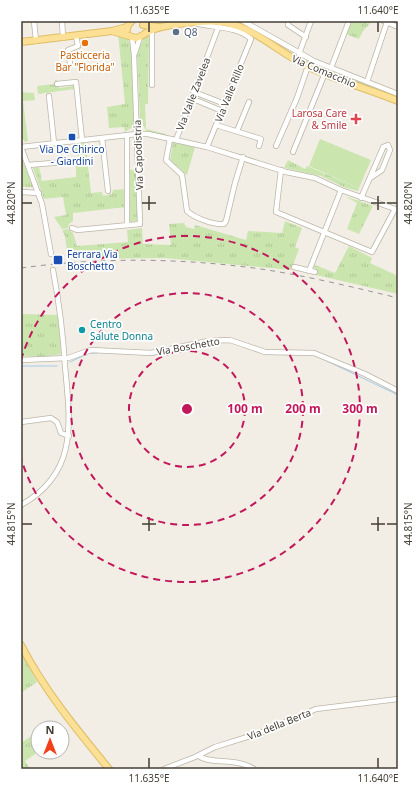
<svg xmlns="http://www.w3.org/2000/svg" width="419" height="790" font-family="'Noto Sans',sans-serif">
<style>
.grass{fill:url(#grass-tufts)}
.pitch{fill:#cbe5af}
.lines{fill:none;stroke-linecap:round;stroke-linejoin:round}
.stream{stroke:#a2cded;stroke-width:1}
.minor-casing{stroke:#bdb6a8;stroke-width:6}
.major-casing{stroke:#dfbd66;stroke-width:8}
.minor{stroke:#fff;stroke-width:4.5}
.major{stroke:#fbe095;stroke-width:6}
.rail{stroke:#949494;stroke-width:1;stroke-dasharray:5 5;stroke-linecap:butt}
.ticks{fill:none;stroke:#443e35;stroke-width:1.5}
.ring{fill:none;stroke:#c2185b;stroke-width:2;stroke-dasharray:7 5}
.service-dot{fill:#5c6f8a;stroke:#fff;stroke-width:1.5}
.food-dot{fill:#e8710a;stroke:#fff;stroke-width:1.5}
.health-dot{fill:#e0444e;stroke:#fff;stroke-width:1.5}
.transit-dot{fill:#1a4fb4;stroke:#fff;stroke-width:1.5}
.culture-dot{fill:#0f9aa8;stroke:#fff;stroke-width:1.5}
.labels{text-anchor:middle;stroke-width:3.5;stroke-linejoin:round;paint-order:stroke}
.service-label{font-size:10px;fill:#4e5e75;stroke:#fff;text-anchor:start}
.food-label{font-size:10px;fill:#c56008;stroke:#fff}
.street-label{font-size:10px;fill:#443e35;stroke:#fff}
.health-label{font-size:10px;fill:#be3a42;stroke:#fff;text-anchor:end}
.transit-label{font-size:10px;fill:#164399;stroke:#fff}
.culture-label{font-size:10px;fill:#0d838f;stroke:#fff;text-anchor:start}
.centre{fill:#c2185b;stroke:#fff;stroke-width:2}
.ring-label{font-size:12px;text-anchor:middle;font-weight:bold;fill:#c2185b;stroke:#fff;stroke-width:3.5;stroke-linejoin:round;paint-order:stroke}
.neatline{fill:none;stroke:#443e35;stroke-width:1.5}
.ticks-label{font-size:10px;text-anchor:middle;fill:#443e35}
</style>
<defs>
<pattern id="grass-tufts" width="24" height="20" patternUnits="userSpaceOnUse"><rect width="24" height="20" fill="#cbe5af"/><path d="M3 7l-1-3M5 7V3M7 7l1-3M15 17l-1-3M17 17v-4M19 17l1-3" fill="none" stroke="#b0c697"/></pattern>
</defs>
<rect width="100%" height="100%" fill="#f2eee5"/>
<g class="grass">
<path d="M351,21h21l-9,10 -4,8 -13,-5z"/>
<path d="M118,33l9,4 5,12 2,74 -3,5 -6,4 -1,-5 -15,1 -2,-21 18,-3z"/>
<path d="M147,34h2l-1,70h-3l1,25 20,5 -1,2 -18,-4 -7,-12 -3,-70z"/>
<path d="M301,58l97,38v3l-90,-35 -8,-4z"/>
<path d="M55,80h2l2,8 15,-2v3l-36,5 -1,-8 18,-2z"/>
<path d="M21,92l13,1 1,7 -12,1 5,40 -3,1 -4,-6z"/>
<path d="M85,141l6,52 11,-1 1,4 9,-2 1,-4 12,-1 1,18 -53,6v8l-4,3 -1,4 -6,1 -8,-12 12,-2 -3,-18 -19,2 -11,-31 6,-1 3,14 34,-4v-12l4,-1 1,-6 -6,-4 -2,-11z"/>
<path d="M173,142l22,5 -8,28 -17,-15z"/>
<path d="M21,156l12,31h-12z"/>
<path d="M288,160l17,9 2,-3 52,22 -1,3 -12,-3 -25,-12 -37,-8z"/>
<path d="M137,169l1,52 -8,1v-52z"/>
<path d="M345,196l28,10 -14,28 -12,-5 10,-26z"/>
<path d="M285,221l17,7 -7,19 4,2 -8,21 -126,-12 -87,1v-3l-10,1 -3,-21 -3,-6 6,-1 5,4 4,13 51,-4 -1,-12 15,-2 1,16 28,1 -2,-21 15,-1 2,4 8,2 1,-4 51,15 2,-9 34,2z"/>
<path d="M349,246l23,12 -2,5 28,13v18l-82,-19 1,-6 -3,-1 1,-3 20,8z"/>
<path d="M21,314l38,1 2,39 -19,3 -21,-1z"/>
<path d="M21,651l16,31 -16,11z"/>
<path d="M36,733l2,3v16l-13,9 5,8h-9v-26z"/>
</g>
<path class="pitch" d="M320,139l51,21 -12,28 -50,-22z"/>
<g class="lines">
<g class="stream">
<path d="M153,355l49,-10"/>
<path d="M327,361l71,34"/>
<path d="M70,362l19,-9h8"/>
<path d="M21,366h36"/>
</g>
<defs>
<g id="minor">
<path d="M34,21l2,20"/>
<path d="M62,21l1,17"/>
<path d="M243,21l71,40 84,33"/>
<path d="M288,21v4l18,12"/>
<path d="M384,21l14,6"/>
<path d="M195,23c18,5 42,3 56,16l-44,108"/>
<path d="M152,30v55"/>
<path d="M135,53l5,-16"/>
<path d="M299,54l12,-33"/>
<path d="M70,63l-2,-13 10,-4 -2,-10"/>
<path d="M331,68l18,-47"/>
<path d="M367,82l20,-60"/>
<path d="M57,84l19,-2 6,58"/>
<path d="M194,92l31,12"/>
<path d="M49,96l5,47"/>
<path d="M191,98l31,13"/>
<path d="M216,125l45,14 -2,7"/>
<path d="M237,131l12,-29"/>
<path d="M102,138l6,53"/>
<path d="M170,139l-4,21 16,15 5,36c8,7 26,14 37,13l2,-3 9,-38 8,-26"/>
<path d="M176,140l42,-112"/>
<path d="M276,146l21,-48 11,-32"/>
<path d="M21,147l116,-13h11l59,13 79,25 29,6 26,12 57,20"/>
<path d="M21,147l21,57 9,50"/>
<path d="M293,152l32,-79"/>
<path d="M28,165l49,-4"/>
<path d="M281,170l-5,42 96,40 23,-43"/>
<path d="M21,192l18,1"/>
<path d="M361,198l21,-48 1,-3 5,-2 2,5 -8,20 -13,9"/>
<path d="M127,225v-90"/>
<path d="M72,228l5,2 63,-6 -6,-169 -2,-18"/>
<path d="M294,267l21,5"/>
<path d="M309,271l32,-81"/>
<path d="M21,360l47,-2 23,-8 60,3 57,-12 22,-1 35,12 49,1 51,21 33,17"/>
<path d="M21,422l30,-4 6,4 4,11 8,3"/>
<path d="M21,505c58,-32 49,-84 44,-139 -2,-33 -6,-64 -12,-96"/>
<path d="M199,756c12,9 37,1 55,13"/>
<path d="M164,769l31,-12 20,-10 45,-14 56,-24 82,-10"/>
</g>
<g id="major">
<path d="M143,25l15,2"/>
<path d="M127,30l1,-5 4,-4"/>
<path d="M112,31l24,7c6,-1 10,-6 16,-8 15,-6 53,-10 69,-8 31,3 58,31 86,44 29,14 61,23 91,35"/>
<path d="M21,42l91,-11 15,-4"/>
<path d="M21,645c23,45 56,85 88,124"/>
</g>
</defs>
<use href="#minor" class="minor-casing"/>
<use href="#major" class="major-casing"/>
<use href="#minor" class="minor"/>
<use href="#major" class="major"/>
<path class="rail" d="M21,268c80,-11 160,-10 240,1 46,7 92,18 137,29"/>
</g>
<path class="ticks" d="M149,22v10M378,22v10M149,196v14M378,196v14M22,203h10M142,203h14M371,203h14M387,203h10M149,517v14M378,517v14M22,524h10M142,524h14M371,524h14M387,524h10M149,758v10M378,758v10"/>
<g class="ring">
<circle cx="187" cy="409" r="58"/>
<circle cx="187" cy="409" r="116"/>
<path d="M21 360A173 173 0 1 1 21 458"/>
</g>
<circle class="service-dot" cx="176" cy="32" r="4"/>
<circle class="food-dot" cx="85" cy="43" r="4"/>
<path class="health-dot" d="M354 113h4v4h4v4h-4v4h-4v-4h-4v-4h4z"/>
<g class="transit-dot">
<rect x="68" y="133" width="8" height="8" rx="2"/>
<rect x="53" y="255" width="10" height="10" rx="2"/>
</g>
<circle class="culture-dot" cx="82" cy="330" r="4"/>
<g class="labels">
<g class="service-label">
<text x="184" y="36">Q8</text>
</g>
<g class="food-label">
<text x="85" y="59">Pasticceria<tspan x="85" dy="12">Bar "Florida"</tspan></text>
</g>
<g class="street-label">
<text transform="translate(324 71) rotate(23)" y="4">Via Comacchio</text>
<text transform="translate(229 93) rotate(-68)" y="4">Via Valle Rillo</text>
<text transform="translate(193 94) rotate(-69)" y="4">Via Valle Zavelea</text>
<text transform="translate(138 155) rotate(-92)" y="4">Via Capodistria</text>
<text transform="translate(188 346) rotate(-10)" y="4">Via Boschetto</text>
<text transform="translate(279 724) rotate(-22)" y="4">Via della Berta</text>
</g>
<g class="health-label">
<text x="347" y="117">Larosa Care<tspan x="347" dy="12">&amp; Smile</tspan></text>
</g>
<g class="transit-label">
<text x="72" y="153">Via De Chirico<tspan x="72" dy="12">- Giardini</tspan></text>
<text x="67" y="258" text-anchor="start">Ferrara Via<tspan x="67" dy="12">Boschetto</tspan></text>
</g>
<g class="culture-label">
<text x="90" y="328">Centro<tspan x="90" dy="12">Salute Donna</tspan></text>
</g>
</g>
<circle cx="187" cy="409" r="6" class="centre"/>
<g class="ring-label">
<text x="245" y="413">100 m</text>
<text x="303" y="413">200 m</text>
<text x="360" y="413">300 m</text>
</g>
<rect width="419" height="790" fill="none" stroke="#ffffff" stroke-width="44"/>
<g transform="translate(50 740)"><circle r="19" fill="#ffffff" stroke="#b4b2ae"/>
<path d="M0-3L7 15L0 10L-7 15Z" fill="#f2401b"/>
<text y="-6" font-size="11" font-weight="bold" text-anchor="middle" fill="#443e35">N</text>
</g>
<rect x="22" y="22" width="375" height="746" class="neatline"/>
<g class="ticks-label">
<text x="149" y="14">11.635°E</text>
<text x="378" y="14">11.640°E</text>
<text transform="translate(11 203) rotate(-90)" y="4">44.820°N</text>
<text transform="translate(408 203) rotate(-90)" y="4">44.820°N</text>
<text transform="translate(11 524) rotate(-90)" y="4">44.815°N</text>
<text transform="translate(408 524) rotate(-90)" y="4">44.815°N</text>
<text x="149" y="782">11.635°E</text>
<text x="378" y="782">11.640°E</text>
</g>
</svg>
